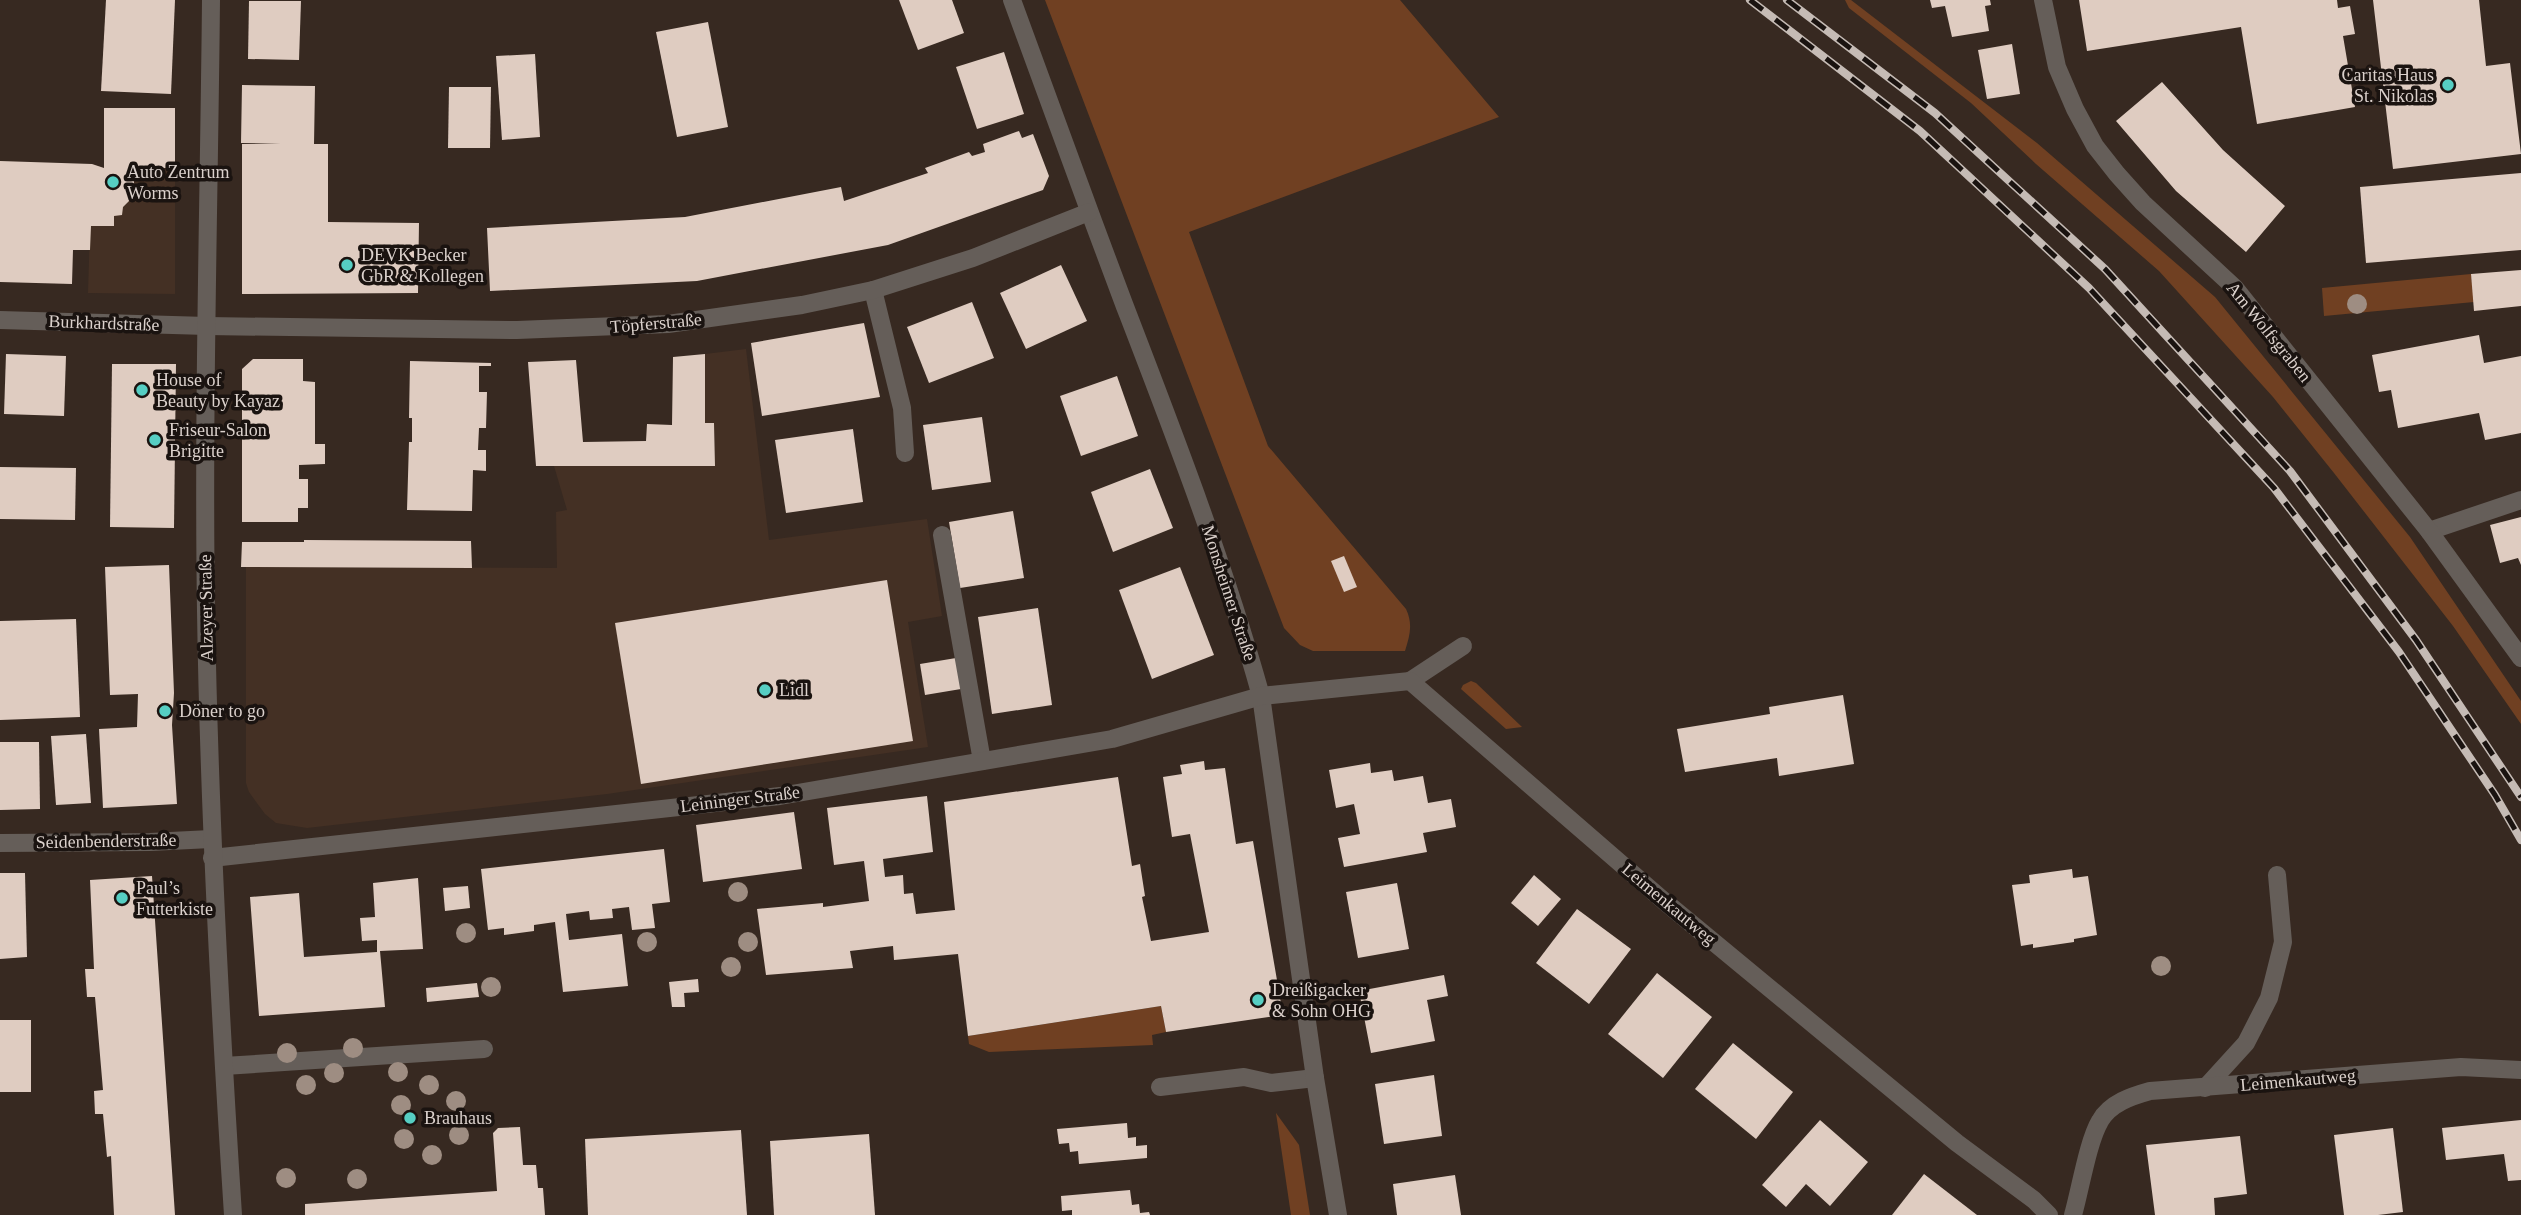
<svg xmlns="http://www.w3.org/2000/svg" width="2521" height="1215" font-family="Georgia,serif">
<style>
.built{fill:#443024}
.green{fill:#704022}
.building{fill:#dfccc1}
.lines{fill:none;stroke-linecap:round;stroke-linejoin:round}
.service{stroke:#655e59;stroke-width:18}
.minor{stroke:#655e59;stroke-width:18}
.tertiary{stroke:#655e59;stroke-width:18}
.rail-casing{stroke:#c5bbb5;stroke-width:8}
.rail{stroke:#1a1310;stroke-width:5;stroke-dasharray:16;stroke-linecap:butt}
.tree{fill:#9e8d82}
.poi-dot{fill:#56cec3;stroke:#1a1310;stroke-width:2.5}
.labels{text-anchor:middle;stroke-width:7;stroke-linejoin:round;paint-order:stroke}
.poi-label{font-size:18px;fill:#dbd1cc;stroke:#1a1310;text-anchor:start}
.street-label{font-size:18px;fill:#dbd1cc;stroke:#1a1310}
</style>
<rect width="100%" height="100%" fill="#372921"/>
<g class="built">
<path d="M92,164l12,4h71v126l-87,-1z"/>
<path d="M746,349l23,191 158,-21 15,97 -34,6 20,125 -321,47 -300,34 -31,-5 -11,-9 -16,-22 -3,-9v-216l311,1 -1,-56 11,-2 -13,-44 161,-1 -1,-42h-9v-69z"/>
</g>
<g class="green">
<path d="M1045,0h355l99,117 -310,115 79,214 138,163c7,15 4,26 -1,42h-92l-13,-6 -16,-17z"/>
<path d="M1845,0h6l186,143 178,154 195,240 111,164v23l-68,-98 -119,-153 -61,-76 -114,-126 -123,-107 -65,-61 -122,-95z"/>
<path d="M2471,274l3,28 -150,14 -2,-28z"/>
<path d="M1471,681l5,2 46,44 -16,2 -45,-40 2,-4z"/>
<path d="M1161,1006l5,26 -14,3 1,10 -164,7 -20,-8 -1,-8z"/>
<path d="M1276,1113l23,32 11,70h-19z"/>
</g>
<g class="building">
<path d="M106,0h69l-4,94 -70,-3z"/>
<path d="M899,0h53l12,33 -46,17z"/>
<path d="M1930,0h60l1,5 -6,1 4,25 -37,6 -7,-31 -13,2z"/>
<path d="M2079,0h258l1,8 12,-2 5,28 -12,2 12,71 -98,17 -16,-97 -154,24z"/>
<path d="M2373,0h106l7,66 24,-3 11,91 -128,15z"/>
<path d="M249,1h52l-2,59 -51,-1z"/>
<path d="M708,22l20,105 -51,10 -21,-105z"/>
<path d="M2012,44l8,50 -33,5 -9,-49z"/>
<path d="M1004,52l20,62 -47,15 -21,-62z"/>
<path d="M535,54l5,83 -38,3 -6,-84z"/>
<path d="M2162,82l61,68 62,56 -39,46 -70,-61 -60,-70z"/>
<path d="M242,85l73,1 -1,58h14v78l91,1 -1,70 -176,1v-150l39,-1h-40z"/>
<path d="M449,87h42l-1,61h-42z"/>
<path d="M104,108h71v60h-41v28l-11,11 -1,8 -8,1v10h-23l-1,24h-17l-1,34 -72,-2v-121l92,3 12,4z"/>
<path d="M1019,131l3,7 11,-4 16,42 -6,14 -155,55 -191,36 -207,10 -3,-63 198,-11 156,-30 3,14 84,-28 -3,-5 44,-16 3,4 13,-4 -2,-8z"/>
<path d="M2521,173v77l-155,13 -6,-76z"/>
<path d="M1061,265l26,56 -61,28 -26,-56z"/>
<path d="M2521,270v36l-47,5 -3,-37z"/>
<path d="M972,302l22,56 -65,25 -22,-56z"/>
<path d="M864,323l16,74 -118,19 -11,-73z"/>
<path d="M2479,335l5,28 37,-7v77l-36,7 -6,-27 -81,15 -7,-38 -12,2 -7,-37z"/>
<path d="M6,354l60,2 -2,60 -60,-2z"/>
<path d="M705,354v69h9l1,43h-179l-8,-104 48,-2 7,82 63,-1 1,-17 25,1 1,-68z"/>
<path d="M253,359h50v22l12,1v62h10v20l-26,1v14h9v29h-10v14h-56v-153z"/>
<path d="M410,361l81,2v3h-12v26h8l-1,36h-7l-1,22h8v21l-13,-1 -1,41 -65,-1 2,-68h3v-24h-3z"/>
<path d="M112,364h64l-2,164 -64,-1z"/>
<path d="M1117,376l21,60 -57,20 -21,-60z"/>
<path d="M982,417l9,65 -59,8 -9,-65z"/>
<path d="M853,429l10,73 -77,11 -11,-73z"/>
<path d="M0,467l76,1 -1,52 -75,-1z"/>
<path d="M1150,469l23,59 -60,24 -22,-60z"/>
<path d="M1013,511l11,67 -64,10 -11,-66z"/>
<path d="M2521,517v48l-3,-7 -18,5 -10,-38z"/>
<path d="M304,540l167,1 1,27 -231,-1 1,-25h62z"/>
<path d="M1344,556l13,31 -13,5 -13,-31z"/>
<path d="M169,565l5,128 -2,32 5,79 -74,4 -4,-79 38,-2 1,-33 -28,1 -5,-128z"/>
<path d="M1180,567l34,88 -62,24 -33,-89z"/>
<path d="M887,580l26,161 -272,43 -26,-161z"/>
<path d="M1038,608l14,97 -60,9 -14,-97z"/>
<path d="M76,619l4,98 -80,3v-99z"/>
<path d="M956,658l5,31 -36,6 -5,-31z"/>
<path d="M1843,695l11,69 -75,12 -2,-18 -92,14 -8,-43 93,-15 -1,-7z"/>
<path d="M86,734l5,69 -35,2 -5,-69z"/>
<path d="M0,742h39l1,67 -40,1z"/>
<path d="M1204,761l1,9 20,-2 11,76 17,-3 30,174 -117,17 -5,-26 -193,30 -10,-82 -64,6 -1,-14 -43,5 3,17 -87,7 -9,-66 66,-6v4l46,-6 -5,-40 -30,4 -7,-57 100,-12 6,56 -50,7 2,18 18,-2 1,19 9,-1 3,21 39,-4 -11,-108 174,-25 14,89 8,-2 5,32 -3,1 9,44 58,-9 -19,-98 -18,3 -9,-60 19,-3 -2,-9z"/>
<path d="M1370,763l1,10 21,-3 2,11 29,-5 5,27 23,-4 5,28 -33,6 4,19 -83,15 -6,-29 22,-4 -6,-30 -18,4 -7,-38z"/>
<path d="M794,812l8,57 -99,13 -7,-57z"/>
<path d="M664,849l6,53 -18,2 3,24 -23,2 -3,-23 -17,2 1,9 -23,2 -1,-9 -23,3 3,26 53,-6 6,52 -65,6 -8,-70 -21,3v6l-30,4v-7l-16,2 -7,-61z"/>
<path d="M2072,869l1,9 15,-2 9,59 -23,4v3l-41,6v-4l-12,2 -9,-61 18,-2 -1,-8z"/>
<path d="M0,873h25l2,84 -27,2z"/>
<path d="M1534,875l27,24 -23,27 -27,-23z"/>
<path d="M152,876l23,339h-61l-3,-59 -4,1 -4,-43h-8l-1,-23 9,-1 -8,-93h-8l-2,-28h9l-4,-89z"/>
<path d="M418,878l5,71 -43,2 5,56 -126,9 -9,-119 49,-4 5,64 73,-5v-12l-15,1 -2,-23 15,-1 -2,-34z"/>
<path d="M1397,883l12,66 -51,9 -12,-66z"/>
<path d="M468,886l2,22 -25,3 -2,-23z"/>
<path d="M1577,909l54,40 -42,55 -53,-41z"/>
<path d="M1657,973l55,44 -49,61 -55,-44z"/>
<path d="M1444,975l4,21 -21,4 8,41 -64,12 -12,-62z"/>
<path d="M698,979l1,13 -15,1 1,14h-13l-3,-25z"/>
<path d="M477,983l2,14 -52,5 -1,-14z"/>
<rect x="0" y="1020" width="31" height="72"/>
<path d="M1733,1043l60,49 -37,47 -61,-50z"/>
<path d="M1434,1075l8,61 -58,8 -9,-60z"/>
<path d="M1820,1120l48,42 -38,44 -24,-22 -20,23 -24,-22z"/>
<path d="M2521,1120v60l-13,1 -4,-27 -58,6 -4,-32z"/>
<path d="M1127,1123l1,15 8,-1v9l11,-1v13l-68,6 -1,-13 -8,1 -1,-9 -10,1 -2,-15z"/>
<path d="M520,1127l3,38h13l2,23h5l2,27h-240v-11l192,-13 -4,-58 5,-5z"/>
<path d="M2393,1128l10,84 -25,3h-34l-10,-80z"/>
<path d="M741,1130l6,85h-159l-3,-76z"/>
<path d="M869,1134l6,81h-101l-4,-74z"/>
<path d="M2240,1136l7,58 -33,4 1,17h-60l-9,-70z"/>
<path d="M1924,1174l53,41h-85z"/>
<path d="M1455,1175l6,40h-64l-4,-31z"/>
<path d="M1130,1190l2,15 7,-1 1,9 9,-1 1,3h-78v-5l-10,1 -1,-15z"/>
</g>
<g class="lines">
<g class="service">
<path d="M873,290l29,118 3,45"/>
<path d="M2429,531l92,-31"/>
<path d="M942,535l40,226"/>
<path d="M1410,681l53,-35"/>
<path d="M224,1066l260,-17"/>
<path d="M1160,1087l84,-10 27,6 44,-5"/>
<path d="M2205,1088l41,-45 23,-45 14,-56 -6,-67"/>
</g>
<g class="minor">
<path d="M1012,0c37,102 74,203 112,304 50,130 100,259 137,392l54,382 23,137"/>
<path d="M2043,0l14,67 18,42 20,37 22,28 26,29 92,85 194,243 92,127"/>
<path d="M0,320l207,6 310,4 151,-6 134,-19 71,-15 100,-32 116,-46"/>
<path d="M0,843l150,-1 61,-3"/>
<path d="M212,858l568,-62 332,-57 149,-43 149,-15 254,220 293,242 77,57 15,15"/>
<path d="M2073,1215c7,-24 15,-74 27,-94 10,-18 32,-25 50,-30l311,-24 60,3"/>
</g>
<path class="tertiary" d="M211,0c-2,204 -8,407 -5,611 3,202 14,403 27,604"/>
<defs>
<g id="rail">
<path d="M1750,0l170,131 169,157 185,200 125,164 96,143 26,45"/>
<path d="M1787,0l148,113 170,156 185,202 126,169 105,157"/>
</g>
</defs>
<use href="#rail" class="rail-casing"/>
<use href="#rail" class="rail"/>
</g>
<g class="tree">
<circle cx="2357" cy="304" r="10"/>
<circle cx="738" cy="892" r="10"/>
<circle cx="466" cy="933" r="10"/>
<circle cx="647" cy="942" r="10"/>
<circle cx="748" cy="942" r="10"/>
<circle cx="2161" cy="966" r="10"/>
<circle cx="731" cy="967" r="10"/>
<circle cx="491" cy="987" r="10"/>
<circle cx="353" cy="1048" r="10"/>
<circle cx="287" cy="1053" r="10"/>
<circle cx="398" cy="1072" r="10"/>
<circle cx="334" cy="1073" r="10"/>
<circle cx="306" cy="1085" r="10"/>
<circle cx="429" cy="1085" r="10"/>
<circle cx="456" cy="1101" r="10"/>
<circle cx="401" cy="1105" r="10"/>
<circle cx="459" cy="1135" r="10"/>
<circle cx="404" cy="1139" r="10"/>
<circle cx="432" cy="1155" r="10"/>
<circle cx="286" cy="1178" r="10"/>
<circle cx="357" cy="1179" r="10"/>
</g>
<g class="poi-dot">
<circle cx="2448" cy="85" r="7"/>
<circle cx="113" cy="182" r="7"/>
<circle cx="347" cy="265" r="7"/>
<circle cx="142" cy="390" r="7"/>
<circle cx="155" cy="440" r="7"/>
<circle cx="765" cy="690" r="7"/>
<circle cx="165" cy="711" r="7"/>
<circle cx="122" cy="898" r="7"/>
<circle cx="1258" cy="1000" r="7"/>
<circle cx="410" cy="1118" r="7"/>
</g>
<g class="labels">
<g class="poi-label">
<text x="2434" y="81" text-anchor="end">Caritas Haus<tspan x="2434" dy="21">St. Nikolas</tspan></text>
<text x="127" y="178">Auto Zentrum<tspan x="127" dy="21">Worms</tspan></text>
<text x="361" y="261">DEVK Becker<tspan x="361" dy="21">GbR &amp; Kollegen</tspan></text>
<text x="156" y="386">House of<tspan x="156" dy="21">Beauty by Kayaz</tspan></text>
<text x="169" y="436">Friseur-Salon<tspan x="169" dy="21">Brigitte</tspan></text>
<text x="779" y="696">Lidl</text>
<text x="179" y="717">Döner to go</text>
<text x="136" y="894">Paul’s<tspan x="136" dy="21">Futterkiste</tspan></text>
<text x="1272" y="996">Dreißigacker<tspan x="1272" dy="21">&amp; Sohn OHG</tspan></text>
<text x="424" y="1124">Brauhaus</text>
</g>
<g class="street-label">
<text transform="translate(104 323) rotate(2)" y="6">Burkhardstraße</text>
<text transform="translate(656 323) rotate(-5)" y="6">Töpferstraße</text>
<text transform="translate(2269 332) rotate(51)" y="6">Am Wolfsgraben</text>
<text transform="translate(1229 593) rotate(72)" y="6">Monsheimer Straße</text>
<text transform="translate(206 608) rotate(-91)" y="6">Alzeyer Straße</text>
<text transform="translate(740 799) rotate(-7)" y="6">Leininger Straße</text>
<text transform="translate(106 841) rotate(-1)" y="6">Seidenbenderstraße</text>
<text transform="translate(1669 904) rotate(40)" y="6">Leimenkautweg</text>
<text transform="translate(2298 1080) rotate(-5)" y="6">Leimenkautweg</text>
</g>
</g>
</svg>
